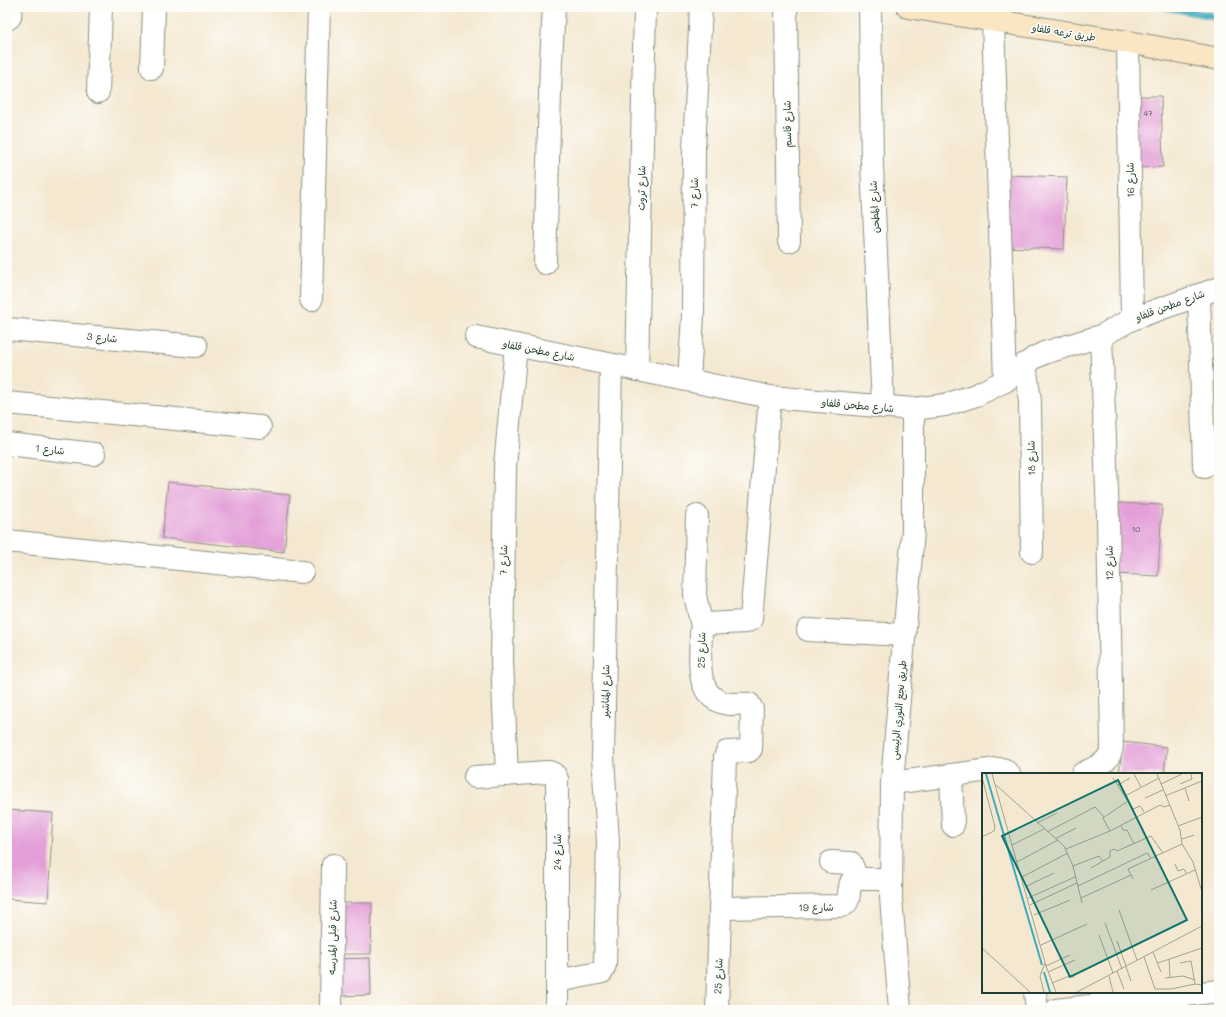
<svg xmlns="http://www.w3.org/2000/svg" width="1226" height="1017" font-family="Mali,'Playpen Sans Arabic',sans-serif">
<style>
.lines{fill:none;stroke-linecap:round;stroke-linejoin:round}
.stream{stroke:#3facbe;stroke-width:7}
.building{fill:#e39fd8}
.street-casing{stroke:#8a9282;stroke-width:24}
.secondary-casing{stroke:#8a9282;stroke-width:24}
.street{stroke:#fff;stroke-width:22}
.secondary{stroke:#fbe6c4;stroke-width:22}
.labels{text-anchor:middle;stroke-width:3.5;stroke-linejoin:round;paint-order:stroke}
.number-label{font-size:8px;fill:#50565d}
.street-label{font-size:10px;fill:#1f3d34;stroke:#fdfcf7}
.inset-river{fill:none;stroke:#3facbe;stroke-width:2}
.inset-road{fill:none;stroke:#9fa492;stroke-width:1}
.view{fill:#0f766e;fill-opacity:0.15;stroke:#0f766e;stroke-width:2}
.inset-edge{fill:none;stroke:#1f3d34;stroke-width:2}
</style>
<rect width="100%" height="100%" fill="#fdfcf7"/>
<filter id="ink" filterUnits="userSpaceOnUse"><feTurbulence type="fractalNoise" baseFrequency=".025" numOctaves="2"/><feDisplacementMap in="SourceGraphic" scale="8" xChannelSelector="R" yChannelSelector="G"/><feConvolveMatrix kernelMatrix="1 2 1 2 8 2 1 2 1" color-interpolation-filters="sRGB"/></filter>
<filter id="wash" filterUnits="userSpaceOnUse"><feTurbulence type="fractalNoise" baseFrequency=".012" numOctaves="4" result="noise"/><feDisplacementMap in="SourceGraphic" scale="16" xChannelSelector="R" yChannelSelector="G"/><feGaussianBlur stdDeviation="0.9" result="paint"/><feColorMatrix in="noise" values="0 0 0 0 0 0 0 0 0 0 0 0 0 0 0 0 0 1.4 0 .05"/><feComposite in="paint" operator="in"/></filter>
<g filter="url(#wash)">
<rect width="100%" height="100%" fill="#f4e8d1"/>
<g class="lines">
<path class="stream" d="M1164,7l55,10"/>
</g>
<g id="blocks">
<g class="building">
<path d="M1132,96h29l2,71 -28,1z"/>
<path d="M1007,175l60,2 -3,72 -60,-2z"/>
<path d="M168,482l122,13 -6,57 -122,-14z"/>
<path d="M1119,503l43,2 -4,71 -43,-2z"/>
<path d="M1123,742l44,5 -3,27h-45z"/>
<path d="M7,810l46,3 -5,89 -41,-3z"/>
<path d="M339,903h33l-1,51h-32z"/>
<path d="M370,958l1,37 -35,1v-37z"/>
</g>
</g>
</g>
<g filter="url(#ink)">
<use href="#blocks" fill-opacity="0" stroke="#8a9282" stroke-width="1"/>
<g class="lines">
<defs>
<g id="street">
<path d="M786,7l3,234"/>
<path d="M870,7l2,158 11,242"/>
<path d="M7,19l3,-2 1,-10"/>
<path d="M993,21l12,360"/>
<path d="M1128,42l4,277"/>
<path d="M152,68l2,-61"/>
<path d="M98,92l3,-85"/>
<path d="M545,263l6,-202 3,-54"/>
<path d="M1199,295l5,172"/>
<path d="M311,300l8,-293"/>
<path d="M7,329l189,17"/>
<path d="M476,337l294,60 143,12 32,-4 31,-10 29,-14 29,-23 10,-5 57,-17 31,-17 87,-31"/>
<path d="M1025,364l5,37 2,151"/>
<path d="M637,370l8,-363"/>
<path d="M689,380l4,-65 1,-166 7,-142"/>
<path d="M7,403l253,24"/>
<path d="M7,444l87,10"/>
<path d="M697,516l-2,79 7,32"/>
<path d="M7,541l295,31"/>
<path d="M808,630l96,5"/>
<path d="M1082,774c13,-7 29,-11 30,-28l-4,-229 -7,-181"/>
<path d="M507,775l-5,-115 3,-193 11,-122"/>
<path d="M951,775l2,50"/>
<path d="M475,777l72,-5c6,0 8,2 10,7v231"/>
<path d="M892,783l105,-14h6l6,5"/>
<path d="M831,862l20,1 6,15"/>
<path d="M720,908l121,-2c12,-2 5,-19 12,-27h38"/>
<path d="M558,981l40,-8 4,-1 3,-7 3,-123 -5,-86 8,-391"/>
<path d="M1035,992l2,18"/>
<path d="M331,1010l2,-145"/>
<path d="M717,1010l8,-253 2,-5 22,-1 2,-2 1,-40 -3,-5c-8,-1 -17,1 -25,-1 -31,-8 -23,-48 -23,-72l3,-7 42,-2 5,-3 19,-222"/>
<path d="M900,1010l-9,-112 1,-115 21,-252v-122"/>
<path d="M1056,1010l163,-19"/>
</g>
<path id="secondary" d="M908,7l220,35 91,17"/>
</defs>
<use href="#street" class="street-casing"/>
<use href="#secondary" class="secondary-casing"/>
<use href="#street" class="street"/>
<use href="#secondary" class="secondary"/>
</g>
</g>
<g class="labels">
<g class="number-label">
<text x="1148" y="116">47</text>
<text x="1136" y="532">10</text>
</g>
<g class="street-label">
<text transform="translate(1064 32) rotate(9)" y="4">طريق ترعه قلفاو</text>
<text transform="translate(787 124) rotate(-91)" y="4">شارع قاسم</text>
<text transform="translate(1130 180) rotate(-91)" y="4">شارع 16</text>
<text transform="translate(641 188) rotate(-89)" y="4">شارع ثروت</text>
<text transform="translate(694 193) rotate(-90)" y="4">شارع 7</text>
<text transform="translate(874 207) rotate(-93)" y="4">شارع المطحن</text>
<text transform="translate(1170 305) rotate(-20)" y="4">شارع مطحن قلفاو</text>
<text transform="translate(102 337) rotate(5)" y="4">شارع 3</text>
<text transform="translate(539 350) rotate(11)" y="4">شارع مطحن قلفاو</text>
<text transform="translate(858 405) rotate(5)" y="4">شارع مطحن قلفاو</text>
<text transform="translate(50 449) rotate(6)" y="4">شارع 1</text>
<text transform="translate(1031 458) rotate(-91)" y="4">شارع 18</text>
<text transform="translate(503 560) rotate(-89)" y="4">شارع 7</text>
<text transform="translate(1109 563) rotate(-91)" y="4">شارع 12</text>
<text transform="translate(701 650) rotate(-89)" y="4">شارع 25</text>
<text transform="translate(605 691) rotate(-89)" y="4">شارع المناشير</text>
<text transform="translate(898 710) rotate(-85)" y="4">طريق نجع النوري الرئيسى</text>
<text transform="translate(557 852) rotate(-90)" y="4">شارع 24</text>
<text transform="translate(816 907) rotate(-1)" y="4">شارع 19</text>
<text transform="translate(332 937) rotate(-89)" y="4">شارع قبلى المدرسه</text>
<text transform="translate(718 976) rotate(-88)" y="4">شارع 25</text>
</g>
</g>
<g transform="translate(982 773)">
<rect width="220" height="220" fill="#f4e8d1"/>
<path class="inset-river" d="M4,1l56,191M62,199l6,20"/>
<path class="inset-road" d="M10,1l54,192 10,26M152,1l7,13M175,1l23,56 2,14 11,18 9,30M0,4l13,50 -1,4 -12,6M131,5l20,31 7,-3 4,6M179,11l21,-10M198,11l12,-5 -1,-5M14,12l68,61 9,20 9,37M136,12l12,-7M203,15l4,13M143,23l34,-18M183,23l37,-15M163,25l18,-8M55,50l20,-10M139,53l2,4h4l7,14M196,53l24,-9M128,58l-7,-13 25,-17M65,59l48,-25 9,10M73,66l21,-11M200,66l12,-4M30,72l32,-16M84,76l44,-18 50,-26 4,2 6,-2M35,89l41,-22M193,91l3,7 6,-2 2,4M91,93l26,-10 4,5 7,-4v-6l4,-2 3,2 34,-15 12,17M109,95l12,-7M40,104l46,-24M151,106l-5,-10 54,-25M96,113l69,-33 4,5M43,114l29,-14M169,117l44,-20M46,125l47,-21M99,125l50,-23M48,132l47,-22M137,137l18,50M52,142l36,-15M123,150l17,46M117,162l14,38M135,168l9,25M59,172l46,-21M0,175l48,44M171,179l8,20M162,184l11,32h16l24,-5 7,1M187,186l1,18M176,190l44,-15M198,190l11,-2 4,23M64,193l24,-11M144,194l5,14M135,198l7,18M66,199l27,-12M127,203l4,16M183,205l18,-2 12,4M70,210l20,-8 2,3M62,219l-4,-16 5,-13M95,219l125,-66"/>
<path class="view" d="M136,7l69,140 -117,57 -68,-141z"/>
<rect width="220" height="220" class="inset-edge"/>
</g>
<rect width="1226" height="1017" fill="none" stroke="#fdfcf7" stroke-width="24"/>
</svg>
